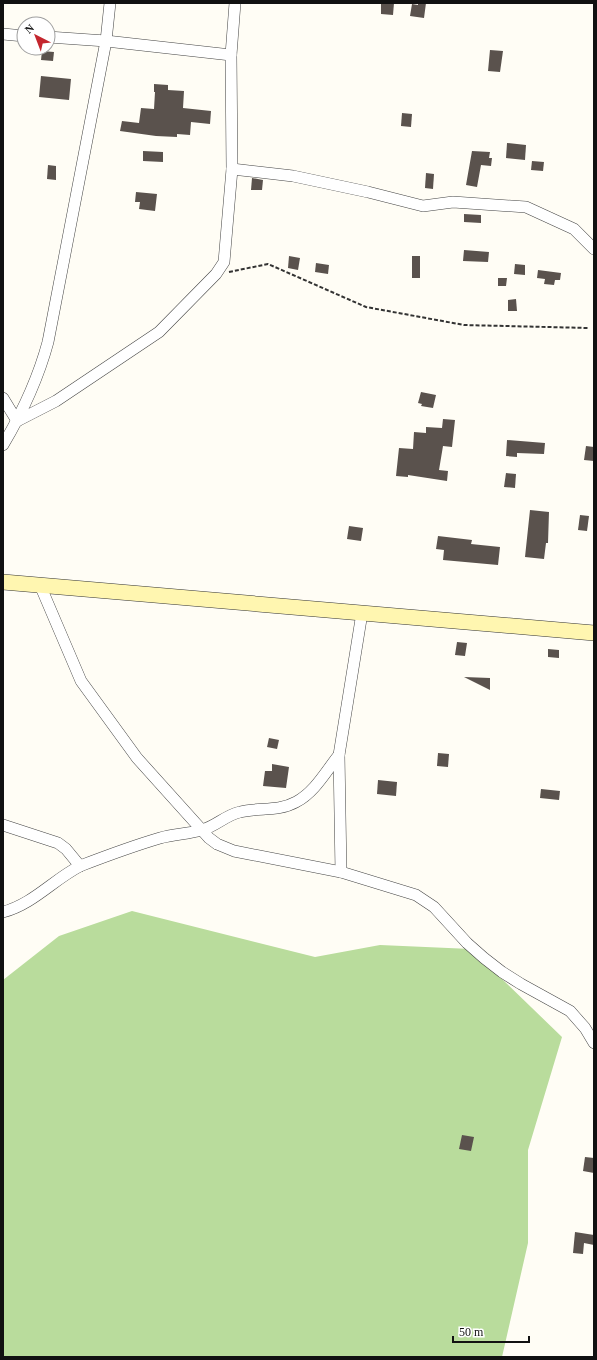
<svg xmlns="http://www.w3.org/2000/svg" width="597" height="1360" font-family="Georgia,serif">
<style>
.forest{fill:#b9dc9c}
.building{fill:#5a524d}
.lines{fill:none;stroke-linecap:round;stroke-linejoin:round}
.street-casing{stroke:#444;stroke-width:12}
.secondary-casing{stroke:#333;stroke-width:16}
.path{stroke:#333;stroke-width:2;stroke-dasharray:4 2;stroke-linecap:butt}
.street{stroke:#fff;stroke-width:11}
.secondary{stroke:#fff6b0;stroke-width:15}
</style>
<rect width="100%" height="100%" fill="#fffdf5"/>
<path class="forest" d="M132,911l183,46 65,-12 91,4 91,88 -34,113v93l-26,114h-499v-377l56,-44z"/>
<g class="building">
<path d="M381,3h13l-1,12 -12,-1z"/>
<path d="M418,3h8l-2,15 -14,-2 2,-12 6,1z"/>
<path d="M490,50l13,1 -3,21 -12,-1z"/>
<path d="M42,51l12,1 -1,9 -12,-1z"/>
<path d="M41,76l30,3 -2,21 -30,-3z"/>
<path d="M154,84l14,1v5l16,1 -1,17 28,3 -1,13 -19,-2 -1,13 -13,-1v3l-21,-1 -36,-5 2,-10 17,2 2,-15 13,1 1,-17h-1z"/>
<path d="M402,113l10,1 -1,13 -10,-1z"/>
<path d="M507,143l19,2 -1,15 -19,-2z"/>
<path d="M143,151l20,1v10l-20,-1z"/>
<path d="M472,151l18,1 -1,6h3l-1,8 -10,-1 -4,22 -11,-2z"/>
<path d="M532,161l12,1 -1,9 -12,-1z"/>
<path d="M48,165l8,1v14l-9,-1z"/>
<path d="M426,173l8,1 -1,15 -8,-1z"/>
<path d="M252,178l11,2 -1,10h-11z"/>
<path d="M136,192l21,2 -2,17 -16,-2 1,-7h-5z"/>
<path d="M464,214l17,1v8l-17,-1z"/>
<path d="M464,250l25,2 -1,10 -25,-1z"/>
<path d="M289,256l11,2 -2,12 -10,-2z"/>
<rect x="412" y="256" width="8" height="22"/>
<path d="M316,263l13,2 -1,9 -13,-2z"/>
<path d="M515,264l10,1v10l-11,-1z"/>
<path d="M538,270l23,3 -1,7h-5l-1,5 -10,-1 1,-5 -8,-1z"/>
<path d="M498,278h9l-1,8h-8z"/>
<path d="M516,299l1,12h-9v-11z"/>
<path d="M421,392l15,3 -3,13 -12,-2 1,-2 -4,-1z"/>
<path d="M443,419l12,1 -3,27 -9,-1 -4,24 9,1 -1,10 -39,-6v2l-12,-1 3,-28 14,1 1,-17 12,1v-6l16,1z"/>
<path d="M507,440l38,3 -1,11 -27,-1v4l-11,-1z"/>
<path d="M586,446l8,1v14l-10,-1z"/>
<path d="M506,473l10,1 -1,14 -11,-1z"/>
<path d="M530,510l19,2 -1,31h-2l-2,16 -19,-2z"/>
<path d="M580,515l9,1 -2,15 -9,-1z"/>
<path d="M349,526l14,2 -2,13 -14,-2z"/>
<path d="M438,536l34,4 -1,4 29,3 -2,18 -55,-5 1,-10 -8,-1z"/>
<path d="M457,642l10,1 -2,13 -10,-1z"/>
<path d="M548,649l11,1v8l-11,-1z"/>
<path d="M464,677l26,1v12z"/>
<path d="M269,738l10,2 -2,9 -10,-2z"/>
<path d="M438,753l11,1 -1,13 -11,-1z"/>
<path d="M272,764l17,3 -3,21 -23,-2 2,-15h7z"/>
<path d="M378,780l19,2 -1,14 -19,-2z"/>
<path d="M541,789l19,2 -1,9 -19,-2z"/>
<path d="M462,1135l12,2 -3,14 -12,-2z"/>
<path d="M585,1157l9,1v15l-11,-2z"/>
<path d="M575,1232l19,3v10l-10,-2 -1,11 -10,-1z"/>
</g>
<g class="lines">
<defs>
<g id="street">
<path d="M3,34l21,2"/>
<path d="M48,37l58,4 125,14"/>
<path d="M232,169l61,7 75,16 55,14 30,-4 73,5 48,22 20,20"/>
<path d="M3,398l14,23"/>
<path d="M17,421l39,-20 103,-69 57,-58 8,-12 8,-93 -1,-114 4,-52"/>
<path d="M3,445c19,-32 35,-66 45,-103l58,-301 4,-38"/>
<path d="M40,585l41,96 56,77 72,80 8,6 17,7 107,21 75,23 18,12 33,36 17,15 18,14 19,12 49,27 15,17 9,15"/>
<path d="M3,825l55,18 8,6 14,17"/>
<path d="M341,872l-2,-117 23,-142"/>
<path d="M3,912c30,-8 50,-32 77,-46 26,-10 53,-20 80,-28 14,-4 28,-4 42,-8 14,-4 24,-15 38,-18 19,-5 38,0 56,-10 19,-10 30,-31 43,-47"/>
</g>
<path id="secondary" d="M3,582l591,51"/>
</defs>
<use href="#street" class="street-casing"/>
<use href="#secondary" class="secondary-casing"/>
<path class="path" d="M229,272l39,-8 98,43 98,18 124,3"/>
<use href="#street" class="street"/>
<use href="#secondary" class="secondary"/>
</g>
<rect width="597" height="1360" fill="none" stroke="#111111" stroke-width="8"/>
<g transform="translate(36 36) rotate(318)"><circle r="19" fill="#ffffff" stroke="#a0a0a0"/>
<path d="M0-3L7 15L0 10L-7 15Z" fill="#c4262e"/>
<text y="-6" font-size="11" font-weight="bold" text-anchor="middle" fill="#111111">N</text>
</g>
<path d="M453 1336v6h76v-6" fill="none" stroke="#111111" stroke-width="2"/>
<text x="459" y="1336" font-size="12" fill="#111111" stroke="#ffffff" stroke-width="3" paint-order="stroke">50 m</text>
</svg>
